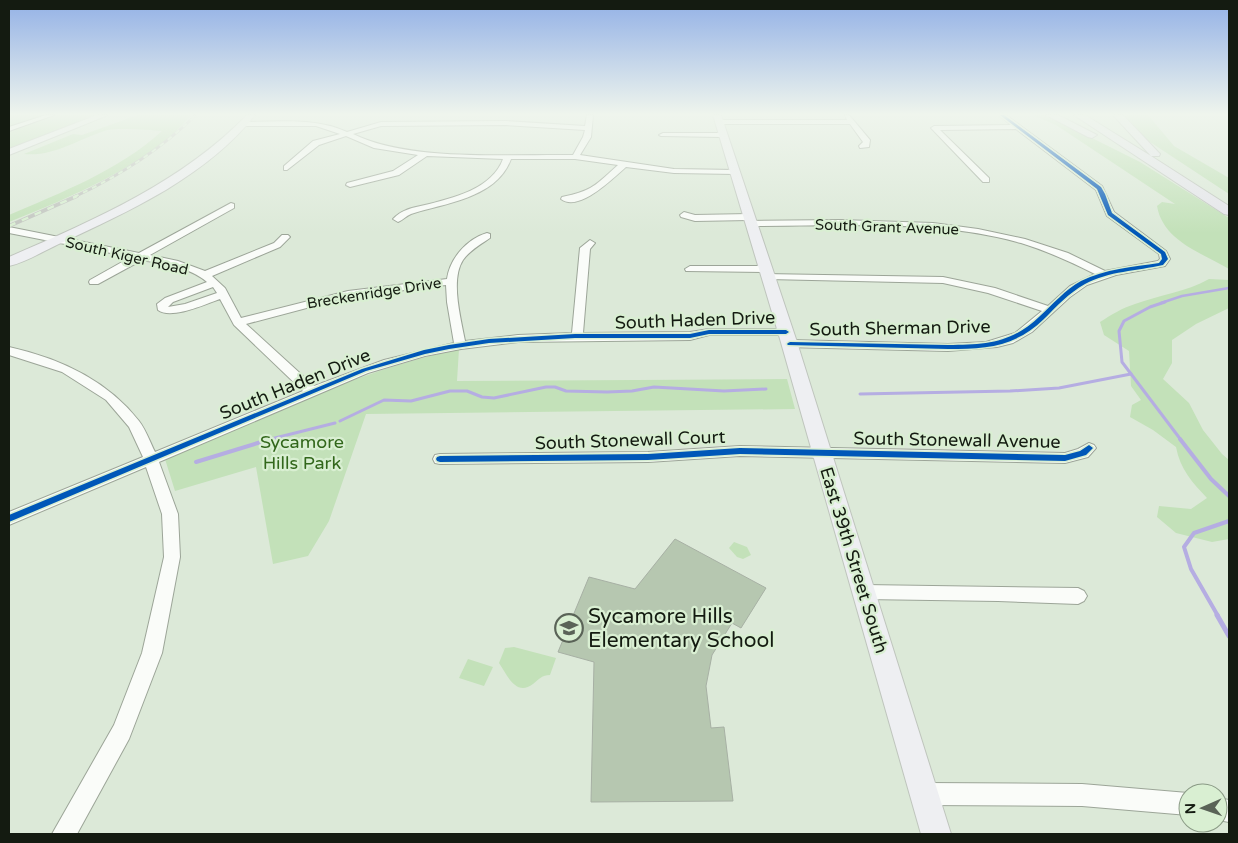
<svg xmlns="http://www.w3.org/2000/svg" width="1238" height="843" font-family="'Varela Round',sans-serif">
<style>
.green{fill:#c3e1b9}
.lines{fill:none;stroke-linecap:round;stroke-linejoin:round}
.stream-far3{stroke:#b5ade2;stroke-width:2.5}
.stream-far2{stroke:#b5ade2;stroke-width:3}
.stream-far1{stroke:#b5ade2;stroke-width:4}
.stream{stroke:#b5ade2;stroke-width:5}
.building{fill:#b6c7b0;stroke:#a7b0a4}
.minor-casing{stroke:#9ca598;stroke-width:2}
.major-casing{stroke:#bfc5bd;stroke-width:2}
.highway-casing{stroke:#bfc5bd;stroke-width:2}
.minor{fill:#fafcf9;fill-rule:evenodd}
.major{fill:#eeeff2;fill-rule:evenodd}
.highway{fill:#e6e6ec;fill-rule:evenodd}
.rail-far1-casing{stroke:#c2c5c0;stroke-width:3}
.rail-casing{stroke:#c2c5c0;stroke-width:4}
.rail-far1{stroke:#d9efd2;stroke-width:2;stroke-dasharray:5;stroke-linecap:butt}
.rail{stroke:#d9efd2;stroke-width:2.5;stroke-dasharray:7;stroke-linecap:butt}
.cycleway-casing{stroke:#d9efd2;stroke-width:3}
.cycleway{fill:#0057b8;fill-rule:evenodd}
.labels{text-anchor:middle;stroke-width:4.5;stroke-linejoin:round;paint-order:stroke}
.far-street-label{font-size:15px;fill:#141b11;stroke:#d9efd2}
.street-label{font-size:18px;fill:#141b11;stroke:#d9efd2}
.park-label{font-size:18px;fill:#32671b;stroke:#d9efd2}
.near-poi-label{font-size:21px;fill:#141b11;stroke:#d9efd2;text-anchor:start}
</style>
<rect width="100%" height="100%" fill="#dce9d8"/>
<g class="green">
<path d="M9,115h37l-37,12z"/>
<path d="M55,115h43l-89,35v-19z"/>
<path d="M138,115h53c-40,49 -124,84 -182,107v-7c53,-23 109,-44 153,-84 -12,-1 -48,-4 -58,0 -27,9 -51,26 -80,23l49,-20 9,1z"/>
<path d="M1007,115h39l94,47 89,56v51c-27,-16 -66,-28 -72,-63l5,-4 13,2 -119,-79 -23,-10z"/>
<path d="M1125,115h23l26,31 55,32v16l-82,-54z"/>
<path d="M1209,279l20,1v28l-33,16 -24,16v23l-9,16 26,24 14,27 19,24 7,6v79l-17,3 -36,-9 -19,-16 2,-11 32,3 16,-11c-15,-16 -27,-29 -31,-51l-23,-17 -23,-13 2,-12 9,-5 -10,-14 -2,-35 -25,-16 -4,-13c11,-7 22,-14 35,-18 24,-9 51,-12 74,-25z"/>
<path d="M459,349l-2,32 330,-2 8,30 -429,5 -37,107 -21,35 -35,8 -17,-97 -81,24 -10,-32c96,-41 192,-88 294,-110z"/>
<path d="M734,542l13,5 4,8 -8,4 -6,-2 -8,-9z"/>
<path d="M514,647l42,11 -6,17c-8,0 -11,4 -17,9 -17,13 -26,-9 -34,-21l6,-15z"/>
<path d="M468,659l25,8 -9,19 -25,-8z"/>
</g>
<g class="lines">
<path class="stream-far3" d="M1161,303l21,-7 47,-8"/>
<g class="stream-far2">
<path d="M1165,302l-15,5 -26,14 -5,10 3,31 59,78"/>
<path d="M860,394l150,-3 49,-3 72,-14"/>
<path d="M340,421l44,-21 27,1 39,-10h17l15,6 12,1 52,-11h9l11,4 41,1 25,-1 22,-4 70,4 42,-2"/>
<path d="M267,440l68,-17"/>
</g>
<g class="stream-far1">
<path d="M1180,439l31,40 18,17"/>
<path d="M196,462l75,-23"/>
<path d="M1218,616l-27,-47 -7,-22 10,-14 35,-12"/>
</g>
<path class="stream" d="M1217,615l12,21"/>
</g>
<path class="building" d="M675,539l91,49 -25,40 -9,-5 -20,32 -6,31 5,42 13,-1 9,74 -142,1 3,-140 -36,-10 31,-75 46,12z"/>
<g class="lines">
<defs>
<g id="minor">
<path d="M46,115h8l-45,16v-4z"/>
<path d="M587,115h6l-2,22 -11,18 94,14 62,1 4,2 -4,2 -62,-1 -48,-6c-13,11 -47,46 -65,32l1,-2c30,-6 34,-12 56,-32l-43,-6h-64c-14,39 -65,44 -100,55 -5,2 -8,6 -13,8l-5,-3c9,-10 20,-11 32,-14 28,-7 67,-16 78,-46l-76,-3 -28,19 -49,12 -4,-2 1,-2 46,-12 25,-16 -44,-7 -28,-12 -27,9 -32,25h-3v-4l29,-25 27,-7 -24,-8h-73l-3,-2 3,-2c34,0 72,-5 104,10l34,-10 125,-1 79,5zM506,125l79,5 -2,7 -10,18c-64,-1 -163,7 -220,-21l28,-8z"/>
<path d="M845,115h4l21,25 -1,7 -9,1 -1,-2 4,-4 -13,-18h-130l-3,-2 3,-2h127z"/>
<path d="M999,115h7l96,71 12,26 52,39 4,8 -5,7 -49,9 -29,10 -17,12 -38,35 -19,11 -16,4 -49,4 -162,-4 -2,-3 6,-4 158,4 38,-2 29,-9 27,-22 -54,-18 -45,-10 -175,-4 -4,-1 -1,-2 1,-2 179,3 52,11 53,18 22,-20 25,-12c-24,-12 -48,-23 -74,-31 -85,-24 -183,-17 -270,-17l-3,-1v-4l93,-1 92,3 45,6 47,10 43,14 37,18 53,-10 2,-2 -1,-5 -52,-38 -11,-26 -80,-61 -76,1 49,48v4h-6l-52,-54 3,-2 77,-1z"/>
<path d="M663,133h60l4,2 -4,2 -62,-1 -2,-1z"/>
<path d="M231,203l3,1v4l-84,47 28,6 27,10 69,-28 8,-8h6l2,2 -10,10 -68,29 13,12 16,30 107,-27 99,-12c3,-21 20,-40 40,-46l3,1v4c-9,6 -21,13 -27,22 -13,20 -2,59 2,81l53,-6 54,-2 8,-85 10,-8 5,3 -5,6 -7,84 107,-1 19,-3h77l6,3 -6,3h-77l-19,5 -172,2 -57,7 -36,7 -57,17 -209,89 19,52 2,43 -18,96 -33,86 -52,95h-25l62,-109 28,-72 22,-96 -2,-43 -16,-47 -137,58v-13l134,-55 -14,-30 -23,-27 -44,-28 -53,-17v-8c50,11 98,33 130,74 7,9 11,21 16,31l148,-61 -69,-66 -14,-26c-14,5 -49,21 -62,11l-1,-6 8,-6 42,-16c-17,-15 -44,-18 -65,-22l-44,24h-8l-1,-2 1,-2 41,-23 -122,-24v-6l130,26zM446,285l1,17 7,41 -70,17 -70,26 -68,-62 102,-27zM213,287l4,6 -32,11 -17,3 5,-5z"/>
<path d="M684,212l11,3 54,-1 4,3 -4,3 -54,1 -14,-4 -1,-2z"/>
<path d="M690,266h75l5,3 -5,3 -79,-1 -1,-2z"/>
<path d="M1089,443l5,2 2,3 -8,9 -23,6 -325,-7 -92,6 -208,2 -5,-1 -2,-4 2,-4 5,-1 208,-2 92,-6 325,7 13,-4z"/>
<path d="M864,585l214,3 6,3 3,5 -3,5 -6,3 -80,-3 -134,-2 -6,-2 -3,-5 3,-5z"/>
<path d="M923,783l159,1 106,9v22l-106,-9 -159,-1 -8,-3 -3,-8 3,-8z"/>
<path d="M1218,798l11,2v22l-11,-2z"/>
</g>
<g id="major">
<path d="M97,115h11l-99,40v-6z"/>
<path d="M247,115h8c-48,61 -125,96 -194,128 -16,7 -34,19 -52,23v-9c85,-37 172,-74 238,-142z"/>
<path d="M713,115h8l75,224 155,495h-30l-141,-495z"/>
</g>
<g id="highway">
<path d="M1046,115h12l39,20 -5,3 -4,-1z"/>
<path d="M1074,115h11l66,41 -38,-41h10l37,39 -1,2h-8l78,50v9l-5,-1z"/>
</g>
</defs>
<use href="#minor" class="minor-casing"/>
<use href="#major" class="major-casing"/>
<use href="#highway" class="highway-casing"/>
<use href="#minor" class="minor"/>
<use href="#major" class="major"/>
<use href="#highway" class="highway"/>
<defs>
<path id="rail-far1" d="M74,197c45,-21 86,-47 122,-82"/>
<path id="rail" d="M9,226l68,-30"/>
</defs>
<use href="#rail-far1" class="rail-far1-casing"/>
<use href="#rail" class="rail-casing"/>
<use href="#rail-far1" class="rail-far1"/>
<use href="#rail" class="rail"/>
<defs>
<g id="cycleway">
<path d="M1000,115h4l97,72 4,7 7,19 53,39 3,7 -5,6c-26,6 -54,6 -78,19 -16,9 -28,22 -41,35 -29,28 -58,30 -96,30l-160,-4 -1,-1 1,-1 2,-1 158,3c38,0 64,-2 92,-29 13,-12 25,-26 41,-35 24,-12 52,-14 78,-18l3,-4 -1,-5 -53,-39 -11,-26z"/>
<path d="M709,330h77l3,2 -3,2h-77l-19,4h-115l-86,5 -40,6 -24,5 -59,17 -357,151v-7l353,-146 62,-19 25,-5 40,-6 86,-5h115z"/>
<path d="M1089,445l4,3 -7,7 -21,6 -325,-7 -92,6 -208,2 -3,-1 -1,-2 1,-2 3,-1 208,-2 92,-6 325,7 15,-4z"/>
</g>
</defs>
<use href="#cycleway" class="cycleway-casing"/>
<use href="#cycleway" class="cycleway"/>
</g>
<linearGradient id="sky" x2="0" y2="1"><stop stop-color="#93b1e6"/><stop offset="0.49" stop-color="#eff5ed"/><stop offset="1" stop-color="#eff5ed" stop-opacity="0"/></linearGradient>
<rect width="1238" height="233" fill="url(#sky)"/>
<defs>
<symbol id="school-ring" viewBox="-11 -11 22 22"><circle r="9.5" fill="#d9efd2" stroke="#5a6357" stroke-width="1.5"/><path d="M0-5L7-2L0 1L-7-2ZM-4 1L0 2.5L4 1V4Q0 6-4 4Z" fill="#5a6357"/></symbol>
</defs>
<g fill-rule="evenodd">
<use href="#school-ring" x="553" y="612" width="32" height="32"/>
</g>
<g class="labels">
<g class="far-street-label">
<text transform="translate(887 227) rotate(2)" y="5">South Grant Avenue</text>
<text transform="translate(127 256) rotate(13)" y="5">South Kiger Road</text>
<text transform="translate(374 293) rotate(-9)" y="5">Breckenridge Drive</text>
</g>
<g class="street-label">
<text transform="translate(695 320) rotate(-2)" y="6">South Haden Drive</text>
<text transform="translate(900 328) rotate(-1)" y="6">South Sherman Drive</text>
<text transform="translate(295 384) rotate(-22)" y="6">South Haden Drive</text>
<text transform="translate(630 440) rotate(-2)" y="6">South Stonewall Court</text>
<text transform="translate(957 440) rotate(1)" y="6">South Stonewall Avenue</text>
<text transform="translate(854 560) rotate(73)" y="6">East 39th Street South</text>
</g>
<g class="park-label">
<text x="302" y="448">Sycamore<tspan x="302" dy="21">Hills Park</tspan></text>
</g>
<g class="near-poi-label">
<text x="588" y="623">Sycamore Hills<tspan x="588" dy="24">Elementary School</tspan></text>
</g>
</g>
<rect width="1238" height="843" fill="none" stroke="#141b11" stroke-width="20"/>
<g transform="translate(1203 808) rotate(268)"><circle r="24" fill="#d9efd2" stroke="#8a9a85"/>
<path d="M0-4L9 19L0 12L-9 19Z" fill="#5a6357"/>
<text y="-8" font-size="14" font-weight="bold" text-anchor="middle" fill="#141b11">N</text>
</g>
</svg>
